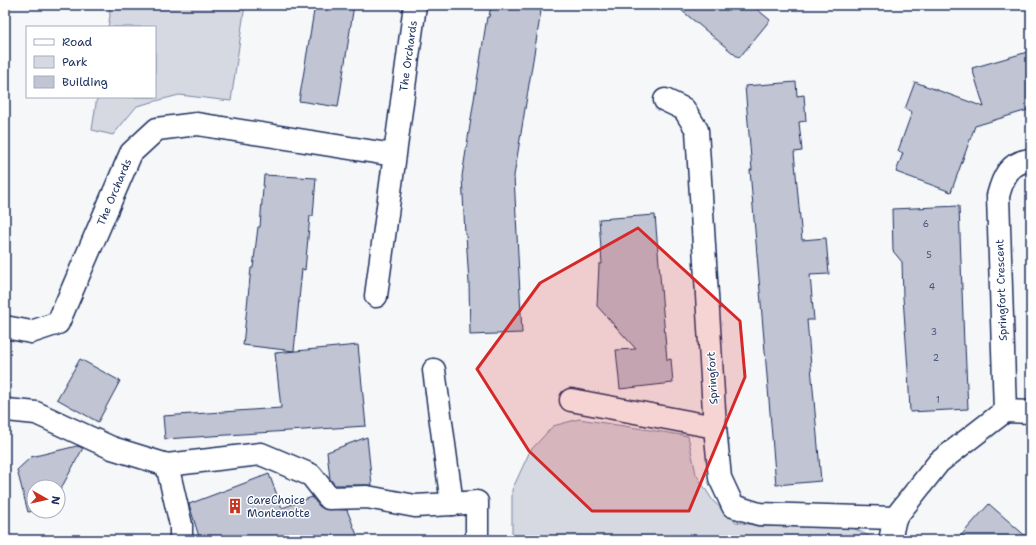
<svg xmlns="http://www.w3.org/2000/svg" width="1036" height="545" font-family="'Shantell Sans',sans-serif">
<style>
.green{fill:#d6d9e2;stroke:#7884a0}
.building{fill:#c0c4d3;stroke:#1b2f5e}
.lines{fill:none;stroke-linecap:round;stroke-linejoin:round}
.minor-casing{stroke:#1b2f5e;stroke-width:25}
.minor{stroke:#fff;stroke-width:22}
.marked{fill:#d62828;fill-opacity:0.2;stroke:#d62828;stroke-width:3;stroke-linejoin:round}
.labels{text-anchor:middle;stroke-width:3;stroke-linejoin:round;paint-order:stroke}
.number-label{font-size:9px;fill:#44547b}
.street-label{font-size:11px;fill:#1b2f5e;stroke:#fff}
.poi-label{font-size:11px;fill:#1b2f5e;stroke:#fff;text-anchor:start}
</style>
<rect width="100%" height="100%" fill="#f6f7f9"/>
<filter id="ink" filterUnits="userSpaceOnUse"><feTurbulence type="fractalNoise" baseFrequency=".025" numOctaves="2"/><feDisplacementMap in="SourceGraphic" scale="8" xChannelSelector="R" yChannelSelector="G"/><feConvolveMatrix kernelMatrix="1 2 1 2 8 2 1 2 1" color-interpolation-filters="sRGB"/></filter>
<g filter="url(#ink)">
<g class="green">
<path d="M109,5h136l-14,96 -52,-6 -42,11 -24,29 -21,-5 5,-33h58v-70h-47l2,-11z"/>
<path d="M579,419l109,17 8,38 17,27 23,21 24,4 91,1 20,10v3h-359v-50l18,-39 23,-25z"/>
</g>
<g class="building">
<path d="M315,5h39l-16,102 -39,-6z"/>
<path d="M491,5h51l-28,171 8,157 -52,2 -1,-52 -3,-49h-1l-3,-58 25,-159h2z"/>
<path d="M675,5h77l18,15 -31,38z"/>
<path d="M1031,51v58l-56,17 -24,66 -55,-20 7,-19 -5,-2 14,-39 -7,-3 10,-27 69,25 -12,-39z"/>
<path d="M796,82l1,14 7,-1 2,26 -7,1 3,29 -8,1 8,88 24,-2 3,36 -19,1 4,45h-7l14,161 -45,4 -26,-315h2l-7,-84z"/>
<path d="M264,175l52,3 -3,38h-3l-5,54 -3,-1 -8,82 -51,-6 8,-77h2l5,-41h2z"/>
<path d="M959,206l5,139h1l3,64 -58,3 -2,-42 -5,-73 -1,-35 -9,-11 -1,-42z"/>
<path d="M655,215l12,145 4,-1 2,24 -53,6 -4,-39 20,-1 -39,-43 2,-42h3l-3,-45z"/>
<path d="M358,345l8,81 -201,13 -2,-23 118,-8 -6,-55z"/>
<path d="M80,359l40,22 -22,41 -41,-23z"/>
<path d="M367,437l5,48h-37l-5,-6 -3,-27z"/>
<path d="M77,446l6,2 -25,46v-7h-24v24l-6,1 -11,-42 14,-13z"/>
<path d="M269,474l13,34 30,-11 7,9 5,3 23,1 12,30h-159l-11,-36z"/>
<path d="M989,504l41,36h-73z"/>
</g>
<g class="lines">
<defs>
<g id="minor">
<path d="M665,100l19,9 13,21 18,297 5,51 13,28 26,8 136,4"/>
<path d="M376,296l39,-291"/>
<path d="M5,327l26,5 27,-9 73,-170 26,-24 40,-5 197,31"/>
<path d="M571,400l144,27"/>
<path d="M5,411l2,-1 29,3 76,35 55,17 94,-11 50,21 18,23 38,-1 48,9 37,-2 -18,-134"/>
<path d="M1005,411l-7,-215c5,-19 11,-34 33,-36"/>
<path d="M1005,411l26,1"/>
<path d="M167,465l14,60v15"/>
<path d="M452,504l25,-2v38"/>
<path d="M890,540l5,-22 44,-56 66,-51"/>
</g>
</defs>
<use href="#minor" class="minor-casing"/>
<use href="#minor" class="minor"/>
</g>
</g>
<path class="marked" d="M638,228l102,93 5,56 -56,134h-97l-63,-60 -52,-82 63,-86z"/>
<defs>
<symbol id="building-bare" viewBox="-9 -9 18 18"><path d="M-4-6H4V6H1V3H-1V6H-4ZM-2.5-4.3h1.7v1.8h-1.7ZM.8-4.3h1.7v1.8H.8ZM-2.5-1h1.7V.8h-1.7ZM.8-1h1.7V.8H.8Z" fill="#c8321e" stroke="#fff" stroke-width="2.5" paint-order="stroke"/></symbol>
</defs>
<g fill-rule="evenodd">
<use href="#building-bare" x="224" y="495" width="22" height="22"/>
</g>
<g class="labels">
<g class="number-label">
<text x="926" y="227">6</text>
<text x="929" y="258">5</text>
<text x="932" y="290">4</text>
<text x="934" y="335">3</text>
<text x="936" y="361">2</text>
<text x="938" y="403">1</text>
</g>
<g class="street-label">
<text transform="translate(408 56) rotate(-82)" y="4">The Orchards</text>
<text transform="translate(114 192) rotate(-67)" y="4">The Orchards</text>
<text transform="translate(1001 290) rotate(-92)" y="4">Springfort Crescent</text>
<text transform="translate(712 378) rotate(-93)" y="4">Springfort</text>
</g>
<g class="poi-label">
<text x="247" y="504">CareChoice<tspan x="247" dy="13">Montenotte</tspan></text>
</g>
</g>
<rect width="1036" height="545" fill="none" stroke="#fff" stroke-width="20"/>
<rect x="10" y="10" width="1016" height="525" fill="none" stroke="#1b2f5e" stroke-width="1.5" filter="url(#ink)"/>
<rect x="26" y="26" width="130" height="72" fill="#ffffff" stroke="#a4acbf"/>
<rect x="34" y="39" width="20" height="6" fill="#ffffff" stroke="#a4acbf"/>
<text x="62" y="46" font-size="12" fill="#1b2f5e">Road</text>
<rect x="34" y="56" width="20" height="12" fill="#d6d9e2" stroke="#a4acbf"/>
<text x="62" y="66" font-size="12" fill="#1b2f5e">Park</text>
<rect x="34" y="76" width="20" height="12" fill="#c0c4d3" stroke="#a4acbf"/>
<text x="62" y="86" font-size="12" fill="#1b2f5e">Building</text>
<g transform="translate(46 499) rotate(98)"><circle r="19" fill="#ffffff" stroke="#a4acbf"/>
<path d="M0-3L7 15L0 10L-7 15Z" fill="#c8321e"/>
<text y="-6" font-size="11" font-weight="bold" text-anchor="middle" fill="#1b2f5e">N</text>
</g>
</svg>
